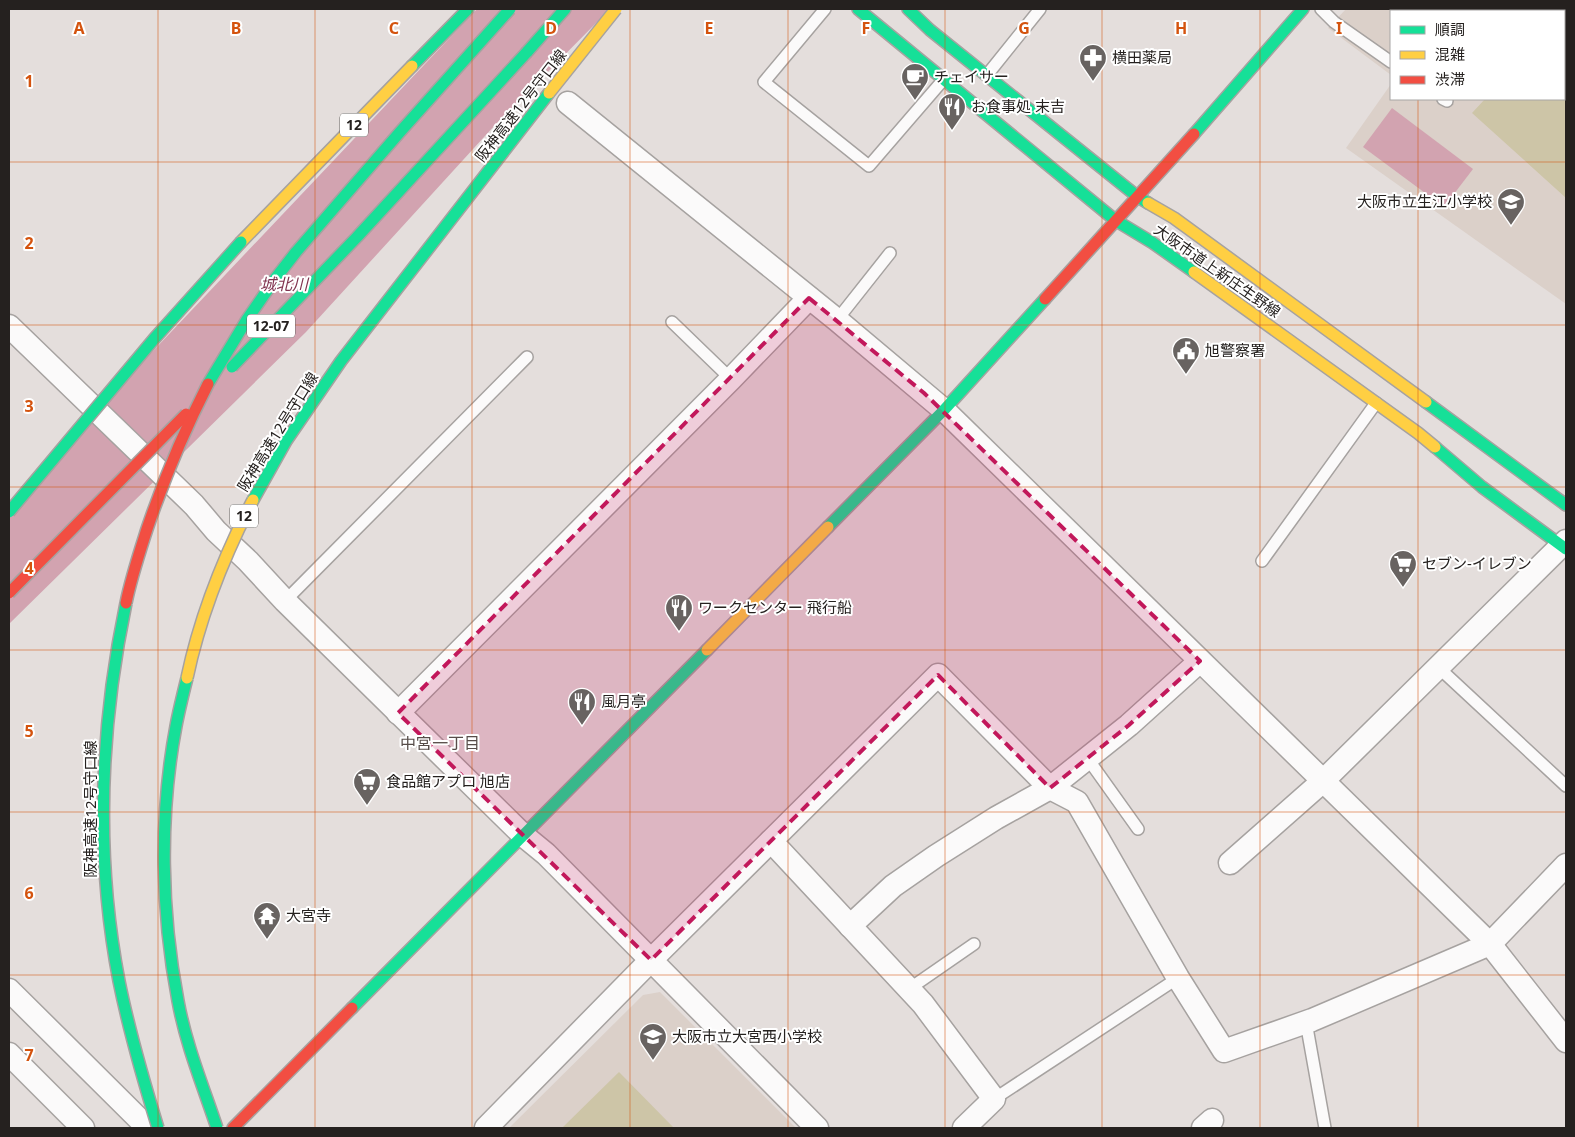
<svg xmlns="http://www.w3.org/2000/svg" width="1575" height="1137" font-family="'Noto Sans','Noto Sans JP',sans-serif">
<style>
.built{fill:#dbd0c9}
.green{fill:#cdc5a7}
.water{fill:#d2a3b0}
.lines{fill:none;stroke-linecap:round;stroke-linejoin:round}
.lane-casing{stroke:#a6a2a0;stroke-width:14}
.street-casing{stroke:#a6a2a0;stroke-width:25}
.fast-casing{stroke:#a6a2a0;stroke-width:14}
.slow-casing{stroke:#a6a2a0;stroke-width:14}
.jam-casing{stroke:#a6a2a0;stroke-width:14}
.lane{stroke:#fbfafa;stroke-width:11}
.street{stroke:#fbfafa;stroke-width:22}
.fast{stroke:#16e098;stroke-width:11}
.slow{stroke:#ffcf43;stroke-width:11}
.jam{stroke:#f24e42;stroke-width:11}
.fast-bridge-casing{stroke:#a6a2a0;stroke-width:14;stroke-linecap:butt}
.slow-bridge-casing{stroke:#a6a2a0;stroke-width:14;stroke-linecap:butt}
.jam-bridge-casing{stroke:#a6a2a0;stroke-width:14;stroke-linecap:butt}
.fast-bridge{stroke:#16e098;stroke-width:11}
.slow-bridge{stroke:#ffcf43;stroke-width:11}
.jam-bridge{stroke:#f24e42;stroke-width:11}
.marked{fill:#c2185b;fill-opacity:0.2;stroke:#c2185b;stroke-width:4;stroke-dasharray:10 6;stroke-linejoin:round}
.grid{fill:none;stroke:#d4530e;stroke-width:1;stroke-opacity:0.55}
.labels{text-anchor:middle;stroke-width:4;stroke-linejoin:round;paint-order:stroke}
.shield{fill:#fff;stroke:#666462;stroke-width:1}
.shield-label{font-size:14px;font-weight:bold;fill:#25211f}
.poi-label{font-size:15px;fill:#25211f;stroke:#fff;text-anchor:start}
.street-label{font-size:15px;fill:#25211f;stroke:#fff}
.water-label{font-size:16px;font-style:italic;fill:#80334f;stroke:#fff}
.neighbourhood-label{font-size:16px;fill:#574d49;stroke:#fff}
.grid-label{font-size:16px;text-anchor:middle;font-weight:bold;fill:#d4530e;stroke:#fff;stroke-width:4;stroke-linejoin:round;paint-order:stroke}
</style>
<rect width="100%" height="100%" fill="#e4dedc"/>
<g class="built">
<path d="M1346,9h220v295l-220,-156 45,-64v15h173v-88h-173v64l-63,-47z"/>
<path d="M660,992l136,136h-287l134,-133z"/>
</g>
<g class="green">
<path d="M1565,9h1v189l-94,-85 13,-14h79l-1,-88z"/>
<path d="M619,1072l55,56h-112z"/>
</g>
<g class="water">
<path d="M477,9h133l-115,116 -189,207 -297,292v-121z"/>
<path d="M1392,108l81,61 -29,38 -81,-60z"/>
</g>
<g class="lines">
<defs>
<g id="lane">
<path d="M825,9l-61,73 105,84 75,-87"/>
<path d="M1321,9l13,13 57,40"/>
<path d="M987,75l53,-66"/>
<path d="M1443,99l4,2"/>
<path d="M837,320l53,-67"/>
<path d="M672,322l59,57"/>
<path d="M1262,561l114,-158"/>
<path d="M285,601l242,-244"/>
<path d="M1438,667l128,119"/>
<path d="M1088,759l50,70"/>
<path d="M909,989l65,-45"/>
<path d="M1306,1022l19,106"/>
<path d="M994,1099l184,-121"/>
</g>
<g id="street">
<path d="M568,103l269,217 107,90 546,534 76,97"/>
<path d="M9,326l185,179 22,26 32,30 37,40 239,235 22,18 271,274"/>
<path d="M398,713l333,-334 78,-81"/>
<path d="M771,841l152,163 71,95 -30,29"/>
<path d="M1230,863l93,-82 243,-240"/>
<path d="M850,926l43,-40 43,-30 60,-38 54,-30 79,-63 71,-64"/>
<path d="M9,990l139,138"/>
<path d="M9,1054l74,74"/>
<path d="M486,1128l165,-168 287,-285 112,113 27,14 101,176 46,73 88,-31 178,-76 76,-79"/>
<path d="M1203,1128l9,-8"/>
</g>
<g id="fast">
<path d="M858,9l257,211 38,23 41,29"/>
<path d="M908,9l22,21 208,167 10,6"/>
<path d="M527,52l38,-43"/>
<path d="M412,66l56,-57"/>
<path d="M1194,134l109,-125"/>
<path d="M1426,402l140,103"/>
<path d="M1435,447l47,40 84,62"/>
<path d="M828,527l116,-117 101,-111"/>
<path d="M352,1008l355,-358"/>
</g>
<g id="slow">
<path d="M1148,203l26,15 252,184"/>
<path d="M241,242l171,-176"/>
<path d="M1194,272l224,161 17,14"/>
<path d="M707,650l121,-123"/>
</g>
<g id="jam">
<path d="M1045,299l149,-165"/>
<path d="M233,1128l119,-120"/>
</g>
</defs>
<use href="#lane" class="lane-casing"/>
<use href="#street" class="street-casing"/>
<use href="#fast" class="fast-casing"/>
<use href="#slow" class="slow-casing"/>
<use href="#jam" class="jam-casing"/>
<use href="#lane" class="lane"/>
<use href="#street" class="street"/>
<use href="#fast" class="fast"/>
<use href="#slow" class="slow"/>
<use href="#jam" class="jam"/>
<defs>
<g id="fast-bridge">
<path d="M232,367l125,-130 170,-185"/>
<path d="M208,384l38,-63 29,-42 21,-27 104,-120 110,-123"/>
<path d="M253,500l33,-59 55,-80 208,-268"/>
<path d="M9,512l145,-173 87,-97"/>
<path d="M126,603c-26,125 -31,253 -7,378 10,50 24,98 39,147"/>
<path d="M187,678c-4,16 -8,32 -11,48 -17,90 -15,186 2,275 8,44 25,85 39,127"/>
</g>
<g id="slow-bridge">
<path d="M549,93l67,-84"/>
<path d="M187,678c13,-62 37,-122 66,-178"/>
</g>
<g id="jam-bridge">
<path d="M9,593l177,-179"/>
<path d="M126,603c5,-25 13,-49 21,-74 17,-50 37,-98 61,-145"/>
</g>
</defs>
<use href="#fast-bridge" class="fast-bridge-casing"/>
<use href="#slow-bridge" class="slow-bridge-casing"/>
<use href="#jam-bridge" class="jam-bridge-casing"/>
<use href="#fast-bridge" class="fast-bridge"/>
<use href="#slow-bridge" class="slow-bridge"/>
<use href="#jam-bridge" class="jam-bridge"/>
</g>
<path class="marked" d="M809,298l115,95 276,268 -71,64 -79,63 -112,-113 -287,285 -253,-247z"/>
<path class="grid" d="M158,9v1119M315,9v1119M472,9v1119M630,9v1119M788,9v1119M945,9v1119M1102,9v1119M1260,9v1119M1418,9v2M1418,99v1029M9,162h1557M9,325h1557M9,487h1557M9,650h1557M9,812h1557M9,975h1557"/>
<defs>
<symbol id="pharmacy-pin" viewBox="-11 -11 22 30"><path d="M0 17L-7.5 6A9.5 9.5 0 1 1 7.5 6Z" fill="#686361" stroke="#fff"/><path d="M-2-6h4v4h4v4h-4v4h-4v-4h-4v-4h4Z" fill="#fff"/></symbol>
<symbol id="cafe-pin" viewBox="-11 -11 22 30"><path d="M0 17L-7.5 6A9.5 9.5 0 1 1 7.5 6Z" fill="#686361" stroke="#fff"/><path d="M-5.5-4.5H6V0H3Q3 3.5 0 3.5H-2.5Q-5.5 3.5-5.5 0ZM3-3.2v2h1.7v-2ZM-6 4.5H4V6H-6Z" fill="#fff"/></symbol>
<symbol id="restaurant-pin" viewBox="-11 -11 22 30"><path d="M0 17L-7.5 6A9.5 9.5 0 1 1 7.5 6Z" fill="#686361" stroke="#fff"/><path d="M-5-6h1v4h1v-4h1v4h1v-4h1v5L-1.5 .5V6h-2V.5L-5-1ZM5-6V6H3V1.5H1.5Q1.5-4 5-6Z" fill="#fff"/></symbol>
<symbol id="school-pin" viewBox="-11 -11 22 30"><path d="M0 17L-7.5 6A9.5 9.5 0 1 1 7.5 6Z" fill="#686361" stroke="#fff"/><path d="M0-5L7-2L0 1L-7-2ZM-4 1L0 2.5L4 1V4Q0 6-4 4Z" fill="#fff"/></symbol>
<symbol id="civic-pin" viewBox="-11 -11 22 30"><path d="M0 17L-7.5 6A9.5 9.5 0 1 1 7.5 6Z" fill="#686361" stroke="#fff"/><path d="M-.6-6.5H3V-4.5H.6V-3L4-1V1h2V6H-6V1h2V-1L-.6-3ZM-1.2 2.5V6h2.4V2.5Z" fill="#fff"/></symbol>
<symbol id="supermarket-pin" viewBox="-11 -11 22 30"><path d="M0 17L-7.5 6A9.5 9.5 0 1 1 7.5 6Z" fill="#686361" stroke="#fff"/><path d="M-6-5.5h2.5l.6 2H6L4.5 2H-2.5L-4.4-4H-6ZM-1.5 3.2a1.3 1.3 0 1 0 .1 0ZM3 3.2a1.3 1.3 0 1 0 .1 0Z" fill="#fff"/></symbol>
<symbol id="temple-pin" viewBox="-11 -11 22 30"><path d="M0 17L-7.5 6A9.5 9.5 0 1 1 7.5 6Z" fill="#686361" stroke="#fff"/><path d="M0-6L5-2H3V0L6.5 2.5H4V6H1.5V3h-3V6H-4V2.5H-6.5L-3 0V-2H-5Z" fill="#fff"/></symbol>
</defs>
<g fill-rule="evenodd">
<use href="#pharmacy-pin" x="1077" y="42" width="32" height="43"/>
<use href="#cafe-pin" x="899" y="61" width="32" height="43"/>
<use href="#restaurant-pin" x="936" y="91" width="32" height="43"/>
<use href="#school-pin" x="1495" y="186" width="32" height="43"/>
<use href="#civic-pin" x="1170" y="335" width="32" height="43"/>
<use href="#supermarket-pin" x="1387" y="548" width="32" height="43"/>
<use href="#restaurant-pin" x="663" y="592" width="32" height="43"/>
<use href="#restaurant-pin" x="566" y="686" width="32" height="43"/>
<use href="#supermarket-pin" x="351" y="766" width="32" height="43"/>
<use href="#temple-pin" x="251" y="900" width="32" height="43"/>
<use href="#school-pin" x="637" y="1021" width="32" height="43"/>
</g>
<g class="labels">
<g class="shield">
<rect x="340" y="113.5" width="28" height="23" rx="4"/>
<rect x="247" y="314.5" width="48" height="23" rx="4"/>
<rect x="230" y="504.5" width="28" height="23" rx="4"/>
</g>
<g class="shield-label">
<text x="354" y="130">12</text>
<text x="271" y="331">12-07</text>
<text x="244" y="521">12</text>
</g>
<g class="poi-label">
<text x="1112" y="63">横田薬局</text>
<text x="934" y="82">チェイサー</text>
<text x="971" y="112">お食事処 末吉</text>
<text x="1492" y="207" text-anchor="end">大阪市立生江小学校</text>
<text x="1205" y="356">旭警察署</text>
<text x="1422" y="569">セブン-イレブン</text>
<text x="698" y="613">ワークセンター 飛行船</text>
<text x="601" y="707">風月亭</text>
<text x="386" y="787">食品館アプロ 旭店</text>
<text x="286" y="921">大宮寺</text>
<text x="672" y="1042">大阪市立大宮西小学校</text>
</g>
<g class="street-label">
<text transform="translate(521 106) rotate(-52)" y="5">阪神高速12号守口線</text>
<text transform="translate(1217 271) rotate(35)" y="5">大阪市道上新庄生野線</text>
<text transform="translate(278 432) rotate(-58)" y="5">阪神高速12号守口線</text>
<text transform="translate(91 809) rotate(-90)" y="5">阪神高速12号守口線</text>
</g>
<g class="water-label">
<text x="284" y="290">城北川</text>
</g>
<g class="neighbourhood-label">
<text x="440" y="749">中宮一丁目</text>
</g>
</g>
<g class="grid-label">
<text x="79" y="34">A</text>
<text x="236" y="34">B</text>
<text x="394" y="34">C</text>
<text x="551" y="34">D</text>
<text x="709" y="34">E</text>
<text x="866" y="34">F</text>
<text x="1024" y="34">G</text>
<text x="1181" y="34">H</text>
<text x="1339" y="34">I</text>
<text x="29" y="87">1</text>
<text x="29" y="249">2</text>
<text x="29" y="412">3</text>
<text x="29" y="574">4</text>
<text x="29" y="737">5</text>
<text x="29" y="899">6</text>
<text x="29" y="1061">7</text>
</g>
<rect width="1575" height="1137" fill="none" stroke="#25211f" stroke-width="20"/>
<rect x="1390" y="10" width="175" height="90" fill="#ffffff" stroke="#a8a6a5"/>
<rect x="1400" y="26" width="25" height="8" fill="#16e098" stroke="#a8a6a5"/>
<text x="1435" y="35" font-size="15" fill="#25211f">順調</text>
<rect x="1400" y="51" width="25" height="8" fill="#ffcf43" stroke="#a8a6a5"/>
<text x="1435" y="60" font-size="15" fill="#25211f">混雑</text>
<rect x="1400" y="76" width="25" height="8" fill="#f24e42" stroke="#a8a6a5"/>
<text x="1435" y="85" font-size="15" fill="#25211f">渋滞</text>
</svg>
